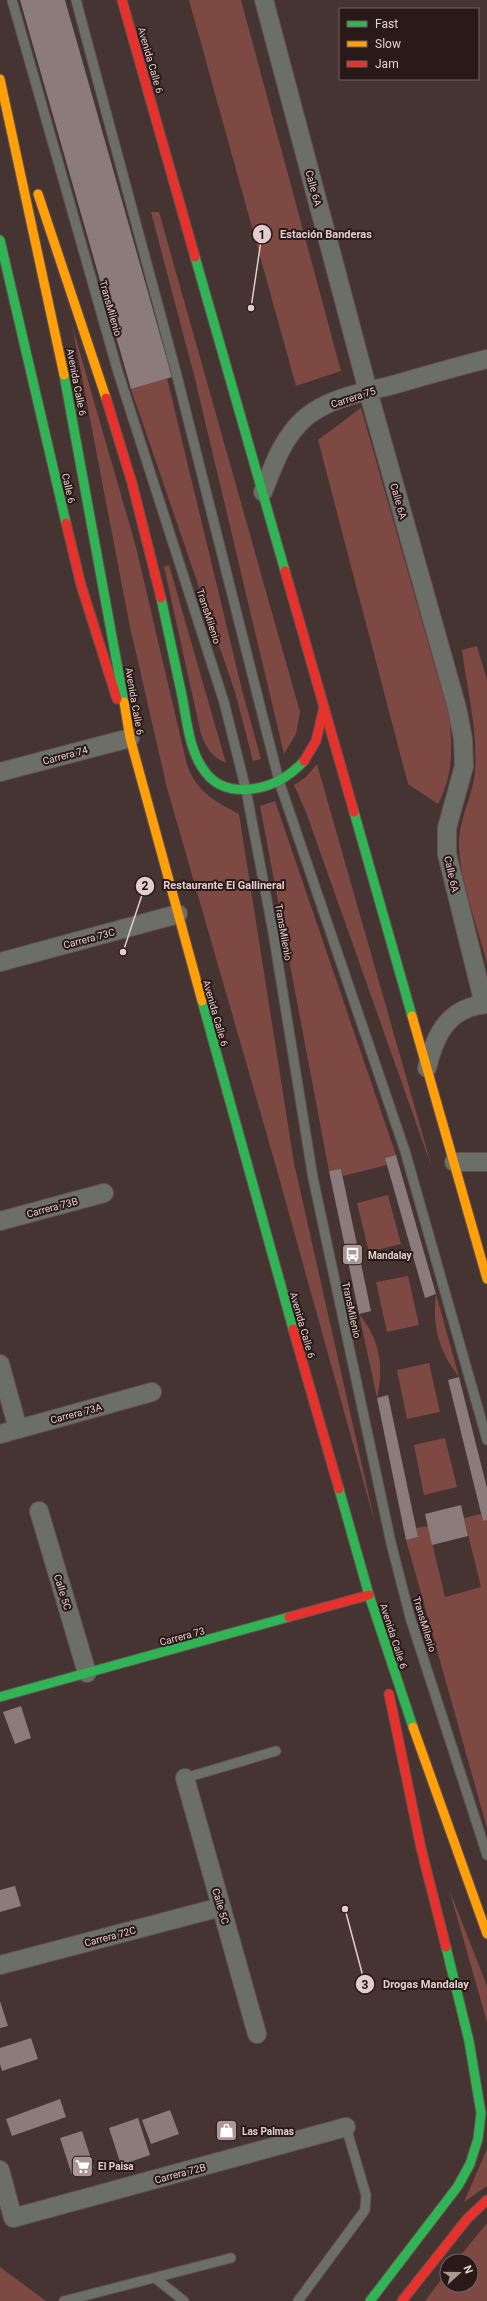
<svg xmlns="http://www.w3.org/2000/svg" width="487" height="2301" font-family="Roboto,sans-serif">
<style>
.green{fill:#7e4843}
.building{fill:#8b7b7a}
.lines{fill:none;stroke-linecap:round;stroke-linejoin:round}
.lane-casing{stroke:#61514f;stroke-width:11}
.street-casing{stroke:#61514f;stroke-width:20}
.fast-casing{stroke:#61514f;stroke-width:11}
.slow-casing{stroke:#61514f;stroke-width:11}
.jam-casing{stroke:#61514f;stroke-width:11}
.lane{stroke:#6c6f67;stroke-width:9}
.street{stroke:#6c6f67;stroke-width:18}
.fast{stroke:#30b455;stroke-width:9}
.slow{stroke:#ff9f0a;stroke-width:9}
.jam{stroke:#e5322d;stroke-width:9}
.labels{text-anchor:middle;stroke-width:4;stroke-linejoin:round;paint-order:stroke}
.street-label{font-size:10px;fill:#e3cdcb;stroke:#291a19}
.poi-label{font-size:10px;font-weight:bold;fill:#e3cdcb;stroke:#291a19;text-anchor:start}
.leader{fill:none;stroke:#e3cdcb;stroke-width:1.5}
.callout-dot{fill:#e3cdcb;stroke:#291a19;stroke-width:1.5}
.mark-label{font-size:12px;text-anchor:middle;font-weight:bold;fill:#111}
.callout-label{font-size:11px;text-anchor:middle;font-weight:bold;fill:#e3cdcb;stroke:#291a19;stroke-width:4;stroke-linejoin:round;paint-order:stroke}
</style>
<rect width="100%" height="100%" fill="#463432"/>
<g class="green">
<path d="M189,0h52l100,371 -45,15z"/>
<path d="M151,212h8l141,500 -4,22 -12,20 -89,-375z"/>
<path d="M72,325l64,222 51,218c11,28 26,35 52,49l55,349 81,360 -102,-367 -106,-368 -37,-161z"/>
<path d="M167,378l75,312 19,69 -8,2 -18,-69 -104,-303z"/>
<path d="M361,408l88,308c4,33 4,59 -11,88l-30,-20 -90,-344z"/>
<path d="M169,565l57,198c-14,-6 -20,-15 -25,-29l-37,-167z"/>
<path d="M477,646l10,34v283c-9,-34 -26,-80 -28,-115 -1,-30 14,-50 16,-77 3,-40 -8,-82 -13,-121z"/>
<path d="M317,764l115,404 -126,-356 -12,-27 12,-8z"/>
<path d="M275,801l121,354 -11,3 2,7 -44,11 -2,-7 -12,2 -69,-365z"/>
<path d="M388,1195l13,49 -32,8 -12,-49z"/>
<path d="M408,1276l11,49 -32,7 -11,-50z"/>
<path d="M436,1294l23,83c-20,-25 -27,-50 -23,-83z"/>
<path d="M359,1314c21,26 25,51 18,84z"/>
<path d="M429,1363l11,49 -33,7 -10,-49z"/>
<path d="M445,1438l12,49 -33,8 -10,-50z"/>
<path d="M481,1514l2,7 4,-1v308l-81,-288 12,-3 -2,-9 12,-2 17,71 36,-10 -17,-69z"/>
<path d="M449,1889l38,97v36z"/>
<path d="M487,2149v37l-23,16z"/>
<path d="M487,2223v78h-62l22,-29v13h24v-24h-15z"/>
<path d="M0,2267l46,34h-46z"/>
</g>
<g class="building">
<path d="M20,0h45l107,377 -41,12z"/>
<path d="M396,1155l40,139 -11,4 -40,-140z"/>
<path d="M341,1169l30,142 -12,3 -30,-143z"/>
<path d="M459,1377l28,111v32l-4,1 -35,-141z"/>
<path d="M388,1395l30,142 -12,3 -29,-142z"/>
<path d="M461,1505l7,31 -36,9 -7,-31z"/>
<path d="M21,1706l10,32 -16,6 -12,-32z"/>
<path d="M15,1886l6,20 -21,6v-22z"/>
<path d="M0,2001l8,25 -8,2z"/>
<path d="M31,2038l7,21 -36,12 -2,-7v-16z"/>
<path d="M60,2099l6,18 -54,19 -6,-17z"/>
<path d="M170,2110l9,24 -28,10 -9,-24z"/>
<path d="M138,2118l12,37 -29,10 -12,-37z"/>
<path d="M82,2131l12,37 -22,7 -12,-37z"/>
</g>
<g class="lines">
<defs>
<g id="lane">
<path d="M12,0l106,372 106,330 22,88 27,142 40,246 78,365 19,74 77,238"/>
<path d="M76,0l101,376 102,405 126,370 82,289"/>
<path d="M185,1778l91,-27"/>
<path d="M155,2278l29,23"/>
<path d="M64,2301l167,-43"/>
<path d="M298,2301l67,-91 1,-15 -20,-68"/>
</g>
<g id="street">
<path d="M264,0l104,391 89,317 6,31 1,27 -17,62v26l37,150"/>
<path d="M263,492c10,-26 20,-55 42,-74 23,-20 59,-26 88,-33 31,-9 63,-18 94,-26"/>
<path d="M0,772l130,-34"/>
<path d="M0,962l178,-48"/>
<path d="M427,1068c8,-33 21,-61 60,-64"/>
<path d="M454,1162h33"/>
<path d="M0,1221l104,-28"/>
<path d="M0,1364l18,65"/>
<path d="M0,1434l152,-42"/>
<path d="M39,1511l48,162"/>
<path d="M185,1778l72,256"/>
<path d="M0,1965l221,-58"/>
<path d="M0,2170l13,48 333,-91"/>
</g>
<g id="fast">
<path d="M0,240l66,283"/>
<path d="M195,257l90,314"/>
<path d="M64,375l60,327"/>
<path d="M161,598c7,32 14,65 21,98 5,25 7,56 24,77 11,14 28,18 45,16 21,-2 39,-13 53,-28"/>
<path d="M354,812l58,204"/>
<path d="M202,1001l91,328"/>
<path d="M339,1489l30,106 44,132"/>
<path d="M0,1697l289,-80"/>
<path d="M370,2301l88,-115 12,-22 8,-25 3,-26 -12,-72 -23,-94"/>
</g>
<g id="slow">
<path d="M0,79l64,296"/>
<path d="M38,194l68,204"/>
<path d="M124,702l6,36 72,263"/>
<path d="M412,1016l75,263"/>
<path d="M413,1727l74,207"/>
</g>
<g id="jam">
<path d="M122,0l73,257"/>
<path d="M106,398l26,85 29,115"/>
<path d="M66,523l15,62 36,114"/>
<path d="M285,571l69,241"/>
<path d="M304,761l12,-20 8,-34"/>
<path d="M293,1329l46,160"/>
<path d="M289,1617l80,-22"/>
<path d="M389,1694l32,154 25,99"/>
<path d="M402,2301l65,-82 20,-19"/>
</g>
</defs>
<use href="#lane" class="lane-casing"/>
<use href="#street" class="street-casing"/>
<use href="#fast" class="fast-casing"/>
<use href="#slow" class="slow-casing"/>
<use href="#jam" class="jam-casing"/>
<use href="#lane" class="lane"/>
<use href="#street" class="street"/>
<use href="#fast" class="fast"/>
<use href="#slow" class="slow"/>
<use href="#jam" class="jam"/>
</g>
<defs>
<symbol id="bus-square" viewBox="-11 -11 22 22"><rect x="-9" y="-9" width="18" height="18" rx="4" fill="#ac9795" stroke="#291a19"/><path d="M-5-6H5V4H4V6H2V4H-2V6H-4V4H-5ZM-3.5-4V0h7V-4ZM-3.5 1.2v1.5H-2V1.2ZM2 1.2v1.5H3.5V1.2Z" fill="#fff"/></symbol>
<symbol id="shop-square" viewBox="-11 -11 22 22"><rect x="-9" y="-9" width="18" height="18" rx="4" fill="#ac9795" stroke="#291a19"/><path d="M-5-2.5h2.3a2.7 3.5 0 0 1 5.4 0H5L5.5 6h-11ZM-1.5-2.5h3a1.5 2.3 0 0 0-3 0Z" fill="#fff"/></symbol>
<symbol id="supermarket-square" viewBox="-11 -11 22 22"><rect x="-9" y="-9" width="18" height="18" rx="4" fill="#ac9795" stroke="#291a19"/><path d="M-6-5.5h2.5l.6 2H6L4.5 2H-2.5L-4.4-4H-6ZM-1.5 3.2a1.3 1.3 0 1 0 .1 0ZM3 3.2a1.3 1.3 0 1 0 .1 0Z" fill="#fff"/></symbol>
</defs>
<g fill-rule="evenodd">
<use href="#bus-square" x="340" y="1242" width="25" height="25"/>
<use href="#shop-square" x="214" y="2118" width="25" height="25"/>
<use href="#supermarket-square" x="70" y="2154" width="25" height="25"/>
</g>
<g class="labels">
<g class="street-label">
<text transform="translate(151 60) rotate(74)" y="4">Avenida Calle 6</text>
<text transform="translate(314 188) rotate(75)" y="4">Calle 6A</text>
<text transform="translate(111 308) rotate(74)" y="4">TransMilenio</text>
<text transform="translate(77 382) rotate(79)" y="4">Avenida Calle 6</text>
<text transform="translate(353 397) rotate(-18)" y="4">Carrera 75</text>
<text transform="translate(69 488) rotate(77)" y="4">Calle 6</text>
<text transform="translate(399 501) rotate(74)" y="4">Calle 6A</text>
<text transform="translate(209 616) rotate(72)" y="4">TransMilenio</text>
<text transform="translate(135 701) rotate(80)" y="4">Avenida Calle 6</text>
<text transform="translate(65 755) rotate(-15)" y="4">Carrera 74</text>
<text transform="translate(452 874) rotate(77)" y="4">Calle 6A</text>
<text transform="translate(284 932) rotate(80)" y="4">TransMilenio</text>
<text transform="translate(89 938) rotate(-15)" y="4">Carrera 73C</text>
<text transform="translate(216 1013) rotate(74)" y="4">Avenida Calle 6</text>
<text transform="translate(52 1207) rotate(-15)" y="4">Carrera 73B</text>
<text transform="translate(352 1310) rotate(78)" y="4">TransMilenio</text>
<text transform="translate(303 1325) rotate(74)" y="4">Avenida Calle 6</text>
<text transform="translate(76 1413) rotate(-15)" y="4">Carrera 73A</text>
<text transform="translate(63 1592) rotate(73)" y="4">Calle 5C</text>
<text transform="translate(425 1624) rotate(73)" y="4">TransMilenio</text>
<text transform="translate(182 1636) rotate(-15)" y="4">Carrera 73</text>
<text transform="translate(394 1636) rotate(72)" y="4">Avenida Calle 6</text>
<text transform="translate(221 1906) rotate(74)" y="4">Calle 5C</text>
<text transform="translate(110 1936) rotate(-15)" y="4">Carrera 72C</text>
<text transform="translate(180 2173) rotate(-15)" y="4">Carrera 72B</text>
</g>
<g class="poi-label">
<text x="368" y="1259">Mandalay</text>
<text x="242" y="2135">Las Palmas</text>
<text x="98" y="2170">El Paisa</text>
</g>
</g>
<path class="leader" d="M251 308L262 234M123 952L145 886M345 1909L365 1984"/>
<g class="callout-dot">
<circle cx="251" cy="308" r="4"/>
<circle cx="123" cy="952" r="4"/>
<circle cx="345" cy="1909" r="4"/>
<circle cx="262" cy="234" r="10"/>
<circle cx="145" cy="886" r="10"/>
<circle cx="365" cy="1984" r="10"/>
</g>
<g class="mark-label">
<text x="262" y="239">1</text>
<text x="145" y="890">2</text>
<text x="365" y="1989">3</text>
</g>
<g class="callout-label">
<text x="326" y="238">Estación Banderas</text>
<text x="224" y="889">Restaurante El Gallineral</text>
<text x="426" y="1988">Drogas Mandalay</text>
</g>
<rect x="339" y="8" width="140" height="72" fill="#291a19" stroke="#736260"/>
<rect x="347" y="21" width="20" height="6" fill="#30b455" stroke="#736260"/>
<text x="375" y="28" font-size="12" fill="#e3cdcb">Fast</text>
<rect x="347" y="41" width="20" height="6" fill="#ff9f0a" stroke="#736260"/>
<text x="375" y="48" font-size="12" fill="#e3cdcb">Slow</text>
<rect x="347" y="61" width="20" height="6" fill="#e5322d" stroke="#736260"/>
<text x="375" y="68" font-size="12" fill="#e3cdcb">Jam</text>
<g transform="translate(459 2273) rotate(69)"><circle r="19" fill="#291a19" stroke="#736260"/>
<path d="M0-3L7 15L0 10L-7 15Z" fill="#ac9795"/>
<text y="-6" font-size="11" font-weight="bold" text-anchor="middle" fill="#e3cdcb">N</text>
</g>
</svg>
